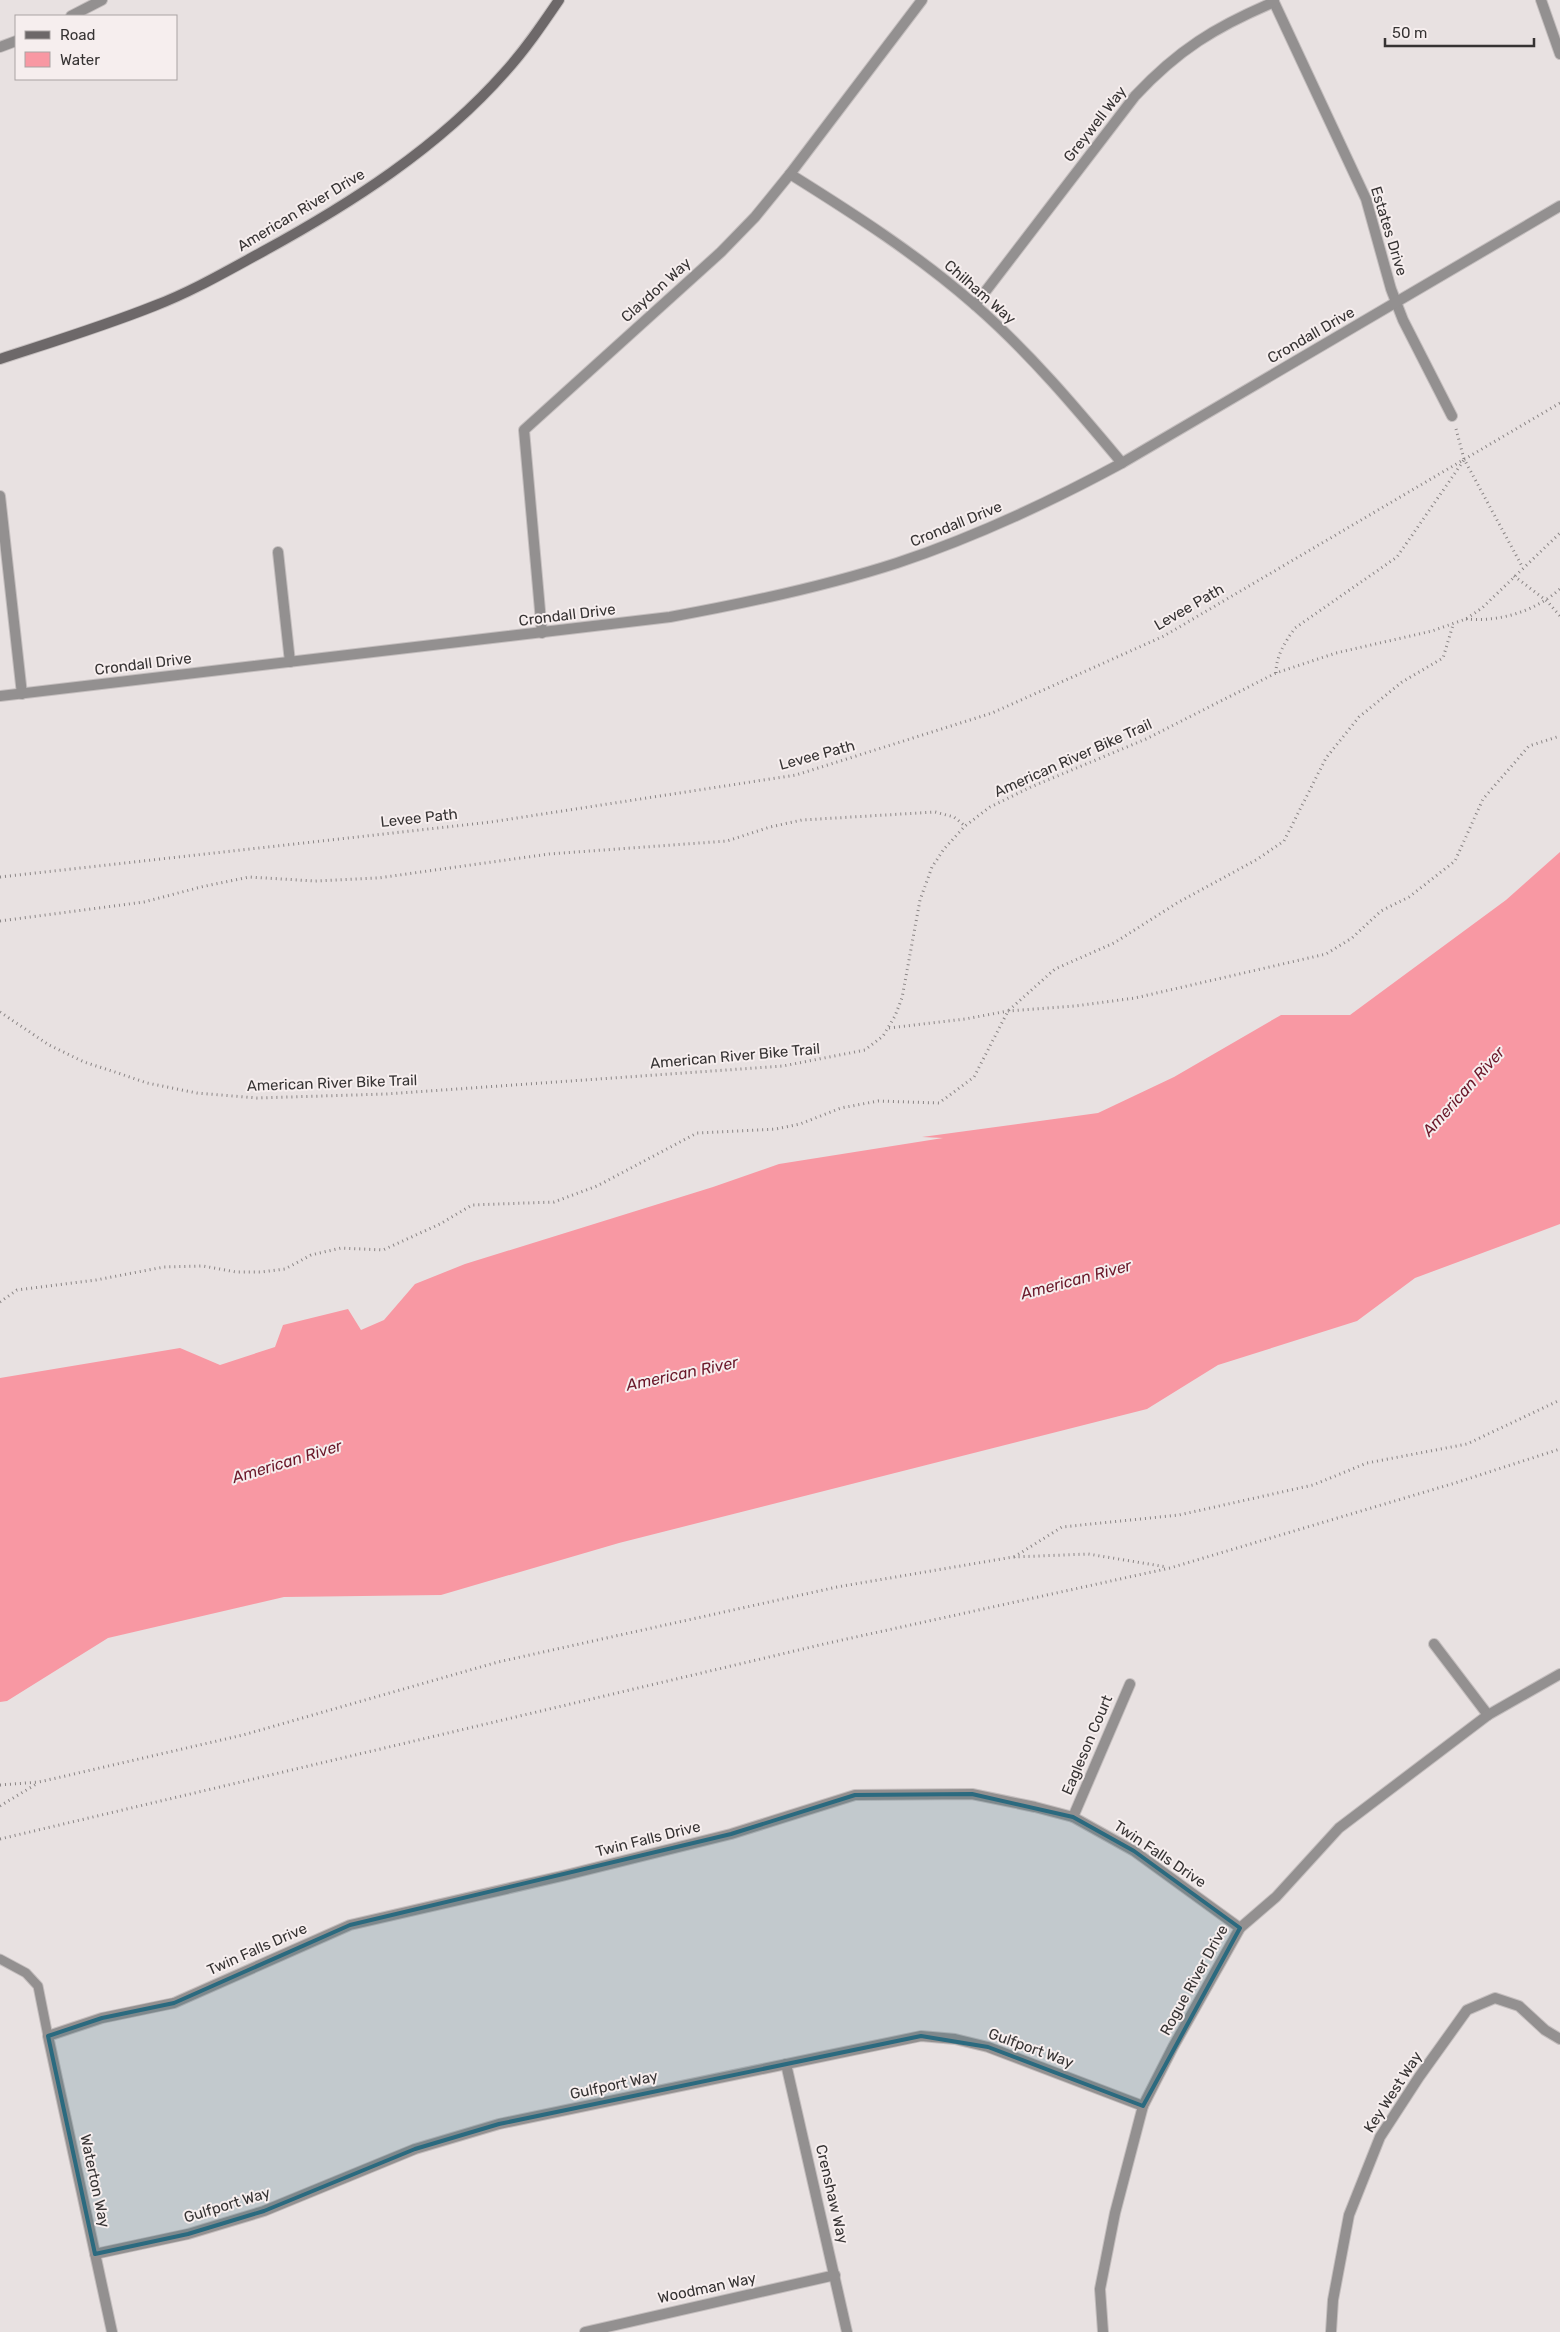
<svg xmlns="http://www.w3.org/2000/svg" width="1560" height="2332" font-family="Rubik,sans-serif">
<style>
.water{fill:#f898a3}
.lines{fill:none;stroke-linecap:round;stroke-linejoin:round}
.lane-casing{stroke:#c4bebe;stroke-width:11}
.street-casing{stroke:#c4bebe;stroke-width:12}
.secondary-casing{stroke:#c4bebe;stroke-width:12}
.path{stroke:#8a8585;stroke-width:3;stroke-dasharray:1 4;stroke-linecap:butt}
.lane{stroke:#939090;stroke-width:9}
.street{stroke:#939090;stroke-width:10}
.secondary{stroke:#6d6869;stroke-width:10}
.marked{fill:#2b6a7f;fill-opacity:0.2;stroke:#2b6a7f;stroke-width:4;stroke-linejoin:round}
.labels{text-anchor:middle;stroke-width:4;stroke-linejoin:round;paint-order:stroke}
.street-label{font-size:15px;fill:#363333;stroke:#f6eeee}
.water-label{font-size:16px;font-style:italic;fill:#6b182a;stroke:#f6eeee}
</style>
<rect width="100%" height="100%" fill="#e8e1e1"/>
<path class="water" d="M1560,852v372l-145,54 -58,43 -139,44 -71,44 -528,134 -178,52 -157,2 -176,41 -101,63 -7,1v-324l180,-30 40,17 55,-18 8,-22 65,-16 13,21 23,-10 31,-36 50,-20 248,-77 66,-23 164,-26 -21,-1 176,-24 76,-36 107,-62h69l156,-115z"/>
<g class="lines">
<defs>
<path id="lane" d="M0,1959l26,14 12,13 10,50"/>
<g id="street">
<path d="M1273,0l93,199 25,90 12,31 49,96"/>
<path d="M1541,0l19,54"/>
<path d="M71,16l31,-16"/>
<path d="M0,47l16,-6"/>
<path d="M790,174c64,40 128,81 185,131 55,48 101,103 147,158"/>
<path d="M975,305l160,-209c43,-46 80,-69 139,-94"/>
<path d="M0,496l22,198"/>
<path d="M278,552l12,110"/>
<path d="M542,633l-18,-203 197,-178 34,-35 35,-43 132,-174"/>
<path d="M0,696l670,-79c77,-14 153,-30 227,-54 78,-26 153,-61 225,-100l438,-257"/>
<path d="M1434,1644l54,71"/>
<path d="M1073,1817l57,-133"/>
<path d="M786,2064l61,268"/>
<path d="M95,2254l93,-20 76,-23 151,-62 84,-25 422,-88 34,3 33,8 155,59"/>
<path d="M112,2332l-64,-296 54,-18 72,-15 176,-78 212,-49 169,-42 124,-39 117,-1 63,13 38,10 61,34 106,77"/>
<path d="M585,2332l250,-57"/>
<path d="M1103,2332l-3,-43 15,-76 28,-107 30,-59 67,-119 36,-31 63,-69 149,-113 72,-41"/>
<path d="M1331,2332l2,-32 16,-85 31,-78 39,-60 48,-67 28,-12 24,8 26,24 15,9"/>
</g>
<path id="secondary" d="M0,359c52,-17 104,-33 154,-53 37,-14 73,-35 108,-54 88,-48 176,-104 243,-180 20,-22 37,-47 54,-72"/>
</defs>
<use href="#lane" class="lane-casing"/>
<use href="#street" class="street-casing"/>
<use href="#secondary" class="secondary-casing"/>
<g class="path">
<path d="M1456,429l8,30 59,109"/>
<path d="M1514,576l33,25 13,15"/>
<path d="M1466,619c33,3 68,-7 94,-30"/>
<path d="M1276,673c0,-17 9,-31 19,-45l102,-71 67,-97"/>
<path d="M0,877l491,-55 305,-47 196,-62 172,-77 396,-233"/>
<path d="M0,921l144,-19 57,-15 48,-10 66,4 63,-3 171,-24 178,-13 43,-14 32,-7 133,-8 19,5 11,9"/>
<path d="M0,1012l49,33 35,17 34,11 29,10 50,10 60,5 129,-4 397,-28 82,-16 18,-14 12,-20 7,-18 18,-98 12,-33 12,-18 21,-23 25,-19 41,-20 115,-48 130,-66 60,-20 96,-22 34,-12 16,-11 78,-75"/>
<path d="M889,1028l76,-9 43,-8 67,-5 60,-8 191,-44 26,-16 29,-27 28,-14 46,-36 28,-62 46,-53 31,-10"/>
<path d="M0,1302l17,-12 79,-10 68,-13 39,-1 33,6h25l24,-3 26,-14 30,-7 42,2 57,-26 32,-19 82,-3 43,-16 100,-53 79,-4 24,-5 41,-16 37,-7 61,2 35,-26 34,-66 47,-42 59,-26 63,-40 79,-43 28,-19 42,-83 33,-41 43,-35 41,-24 10,-33"/>
<path d="M1014,1557l48,-30 117,-12 134,-30 54,-22 100,-19 93,-44"/>
<path d="M0,1785l39,-3 204,-47 255,-73 339,-75 176,-30 75,-3 79,13"/>
<path d="M0,1806l38,-23"/>
<path d="M0,1839l824,-195 346,-76 285,-85 105,-34"/>
</g>
<use href="#lane" class="lane"/>
<use href="#street" class="street"/>
<use href="#secondary" class="secondary"/>
</g>
<path class="marked" d="M972,1794l101,23 61,34 106,77 -97,178 -155,-59 -67,-11 -422,88 -84,25 -151,62 -76,23 -93,20 -47,-218 54,-18 72,-15 176,-78 381,-91 124,-39z"/>
<g class="labels">
<g class="street-label">
<text transform="translate(1095 124) rotate(-52)" y="5">Greywell Way</text>
<text transform="translate(301 210) rotate(-31)" y="5">American River Drive</text>
<text transform="translate(1389 231) rotate(73)" y="5">Estates Drive</text>
<text transform="translate(656 290) rotate(-42)" y="5">Claydon Way</text>
<text transform="translate(980 292) rotate(41)" y="5">Chilham Way</text>
<text transform="translate(1311 335) rotate(-30)" y="5">Crondall Drive</text>
<text transform="translate(956 524) rotate(-22)" y="5">Crondall Drive</text>
<text transform="translate(1189 607) rotate(-30)" y="5">Levee Path</text>
<text transform="translate(567 615) rotate(-7)" y="5">Crondall Drive</text>
<text transform="translate(143 664) rotate(-7)" y="5">Crondall Drive</text>
<text transform="translate(817 755) rotate(-15)" y="5">Levee Path</text>
<text transform="translate(1073 758) rotate(-24)" y="5">American River Bike Trail</text>
<text transform="translate(419 818) rotate(-6)" y="5">Levee Path</text>
<text transform="translate(735 1056) rotate(-5)" y="5">American River Bike Trail</text>
<text transform="translate(332 1083) rotate(-2)" y="5">American River Bike Trail</text>
<text transform="translate(1087 1745) rotate(-67)" y="5">Eagleson Court</text>
<text transform="translate(648 1839) rotate(-14)" y="5">Twin Falls Drive</text>
<text transform="translate(1160 1854) rotate(34)" y="5">Twin Falls Drive</text>
<text transform="translate(257 1949) rotate(-24)" y="5">Twin Falls Drive</text>
<text transform="translate(1194 1980) rotate(-61)" y="5">Rogue River Drive</text>
<text transform="translate(1031 2048) rotate(20)" y="5">Gulfport Way</text>
<text transform="translate(614 2085) rotate(-12)" y="5">Gulfport Way</text>
<text transform="translate(1393 2092) rotate(-57)" y="5">Key West Way</text>
<text transform="translate(95 2181) rotate(78)" y="5">Waterton Way</text>
<text transform="translate(832 2194) rotate(77)" y="5">Crenshaw Way</text>
<text transform="translate(227 2205) rotate(-17)" y="5">Gulfport Way</text>
<text transform="translate(707 2288) rotate(-12)" y="5">Woodman Way</text>
</g>
<g class="water-label">
<text transform="translate(1463 1091) rotate(-48)" y="6">American River</text>
<text transform="translate(1076 1279) rotate(-15)" y="6">American River</text>
<text transform="translate(682 1373) rotate(-12)" y="6">American River</text>
<text transform="translate(287 1461) rotate(-17)" y="6">American River</text>
</g>
</g>
<rect x="15" y="15" width="162" height="65" fill="#f6eeee" stroke="#a9a3a3"/>
<rect x="25" y="31" width="25" height="8" fill="#6d6869" stroke="#a9a3a3"/>
<text x="60" y="40" font-size="15" fill="#363333">Road</text>
<rect x="25" y="52" width="25" height="15" fill="#f898a3" stroke="#a9a3a3"/>
<text x="60" y="65" font-size="15" fill="#363333">Water</text>
<path d="M1385 38v8h149v-8" fill="none" stroke="#363333" stroke-width="2.5"/>
<text x="1392" y="38" font-size="15" fill="#363333" stroke="#f6eeee" stroke-width="4" paint-order="stroke">50 m</text>
</svg>
